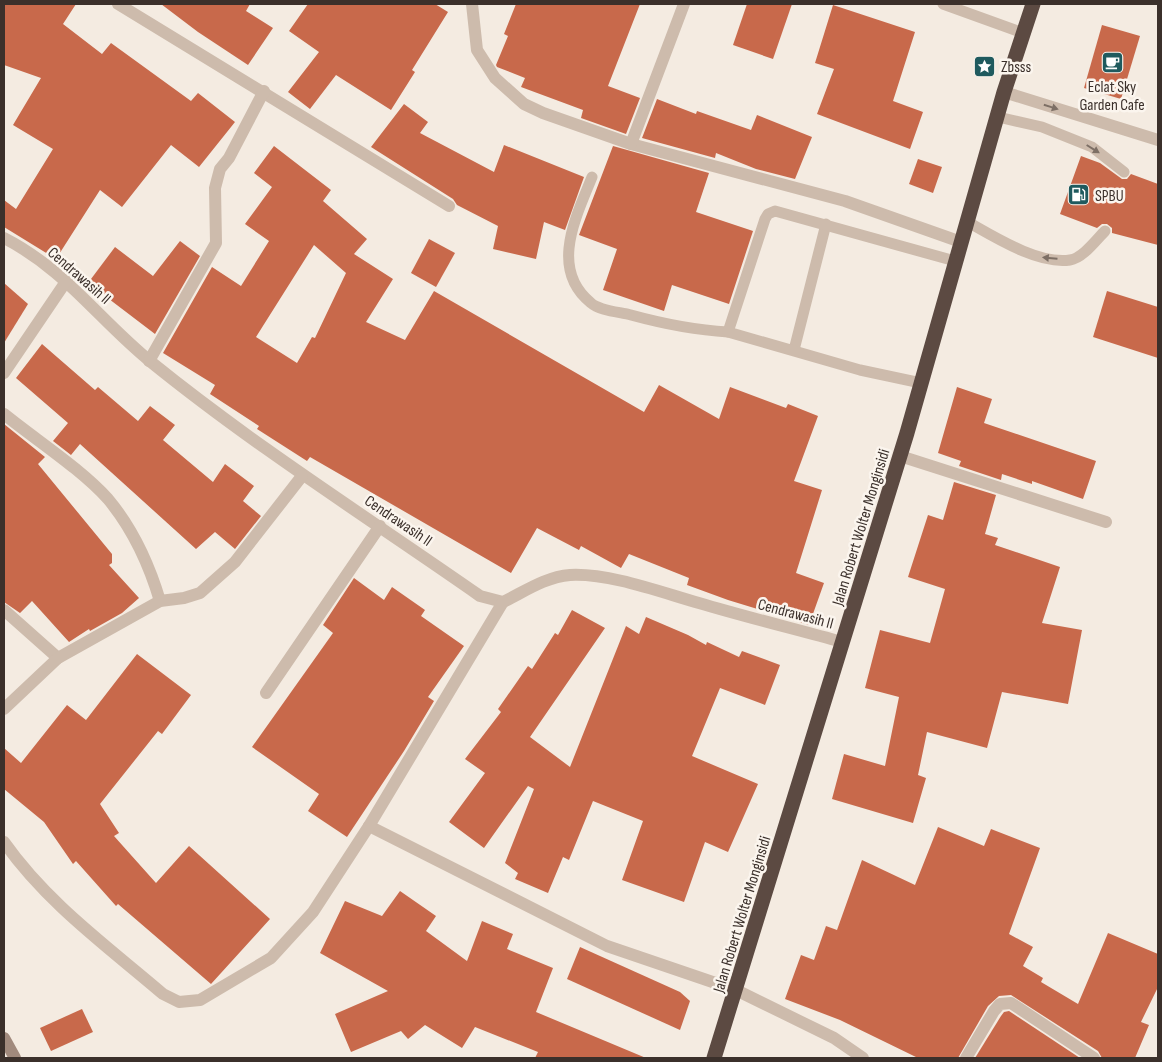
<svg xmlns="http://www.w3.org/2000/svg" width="1162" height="1062" font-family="'Sofia Sans Condensed',sans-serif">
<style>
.building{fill:#c8694b;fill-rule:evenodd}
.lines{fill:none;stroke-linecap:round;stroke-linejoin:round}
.lane{stroke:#cdbbac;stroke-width:11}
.street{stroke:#cdbbac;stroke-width:12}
.secondary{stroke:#a18a7d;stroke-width:12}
.highway{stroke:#5c4a42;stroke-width:15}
.oneway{fill:#7d6f65}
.labels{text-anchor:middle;stroke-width:5;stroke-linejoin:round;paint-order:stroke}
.poi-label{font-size:16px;fill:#3b302b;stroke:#fbf5ee;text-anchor:start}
.street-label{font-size:16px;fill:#3b302b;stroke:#fbf5ee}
</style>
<rect width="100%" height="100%" fill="#f4ebe1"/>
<g class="building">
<path d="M4,4h72l-13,20 39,30 9,-11 80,58 7,-8 37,29 -36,45 -28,-22 -49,62 -22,-17 -44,69 -52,-32v-27l12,9 37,-60 -40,-24 28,-47 -37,-13z"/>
<path d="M161,4h89l-4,7 27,17 -25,37 -50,-33z"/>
<path d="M308,4h127l13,8 -36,58 3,2 -24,38 -55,-35 -26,34 -22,-17 31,-40 -30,-21z"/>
<path d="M516,4h124l-32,82 32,12 -14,36 -45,-16 2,-8 -62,-23 4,-9 -28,-11 -1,-2 12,-29 -4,-2z"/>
<path d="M747,4h45l-19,55 -40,-14z"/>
<path d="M833,5l82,27 -22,69 30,11 -13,37 -93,-35 17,-45 -19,-6z"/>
<path d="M1102,25l38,11 -19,63 -37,-11z"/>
<path d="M657,99l39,15 1,-3 54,19 6,-15 55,22 -17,42 -39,-10 -40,-16 -1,5 -73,-20z"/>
<path d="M404,104l24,18 -8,11 74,39 10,-27 80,32 -19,53 -21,-8 -8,37 -43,-10 5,-23 -41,-21 -4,-6 -82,-52z"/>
<path d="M274,146l57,44 -8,11 44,38 -13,15 39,25 -27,43 39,18 29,-49 210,121 15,-27 60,34 11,-32 56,21 2,-4 30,12 -24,65 28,9 -26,83 28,10 -15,42 -81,-25 -41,-15 2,-7 -60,-24 -8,14 -40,-22 -2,4 -42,-22 -26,45 -201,-116 -3,4 -50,-32 2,-3 -49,-32 5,-9 -52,-32 49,-86 29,19 28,-45 -24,-17 27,-37 -18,-14zM314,245l32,28 -31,65 -3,-1 -15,26 -41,-26z"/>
<path d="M613,146l96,27 -13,39 57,19 -24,73 -57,-19 -8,26 -61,-21 14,-41 -38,-14z"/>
<path d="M1081,156l19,7 22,16h5l4,-5 27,10v61l-46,-12v-5l-5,-4h-5l-5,4 -37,-14z"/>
<path d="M918,159l24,8 -9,26 -24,-9z"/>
<path d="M429,239l26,14 -19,34 -25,-14z"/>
<path d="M180,241l20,15 -45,78 -67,-51 27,-36 38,29z"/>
<path d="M4,283l24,21 -24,39z"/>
<path d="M1107,291l51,16v51l-65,-21z"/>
<path d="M42,344l53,46 3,-3 40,34 12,-15 25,19 -12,15 50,42 12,-18 29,22 -11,15 18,15 -26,33 -20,-17 -19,17 -116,-105 -9,11 -18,-14 15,-18 -52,-45z"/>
<path d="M957,387l35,12 -8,24 112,38 -13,38 -51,-18v3l-30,-10 -1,6 -42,-14 2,-5 -23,-8z"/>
<path d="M4,424l41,33 -7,7 74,90v9l-3,2 30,33 -17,15 -32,18 -1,-2 -20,13 -37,-41 -12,12 -16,-11z"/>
<path d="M954,482l42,13 -11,39 13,4 -3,7 65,22 -18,56 40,7 -14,74 -66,-12 -15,56 -60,-16 -9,43 8,3 -13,45 -81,-24 12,-45 41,12 14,-69 -34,-9 15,-58 50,13 15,-54 -37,-12 20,-62 15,5z"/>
<path d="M354,578l30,22 8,-13 33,23 -4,6 43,30 -36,51 6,4 -30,50 -57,86 -39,-26 11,-17 -67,-47 81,-114 -10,-8z"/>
<path d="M572,610l33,18 -75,109 40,30 56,-141 13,8 7,-17 42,18 18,10 1,-3 32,15 3,-6 38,14 -15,40 -45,-17 -28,68 66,28 -30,68 -23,-10 -21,60 -62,-22 21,-59 -50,-20 -24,59 -6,-3 -15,36 -33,-14 3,-6 -13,-10 29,-74 -6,-3 -44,62 -35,-26 36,-49 -20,-14 36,-47 -3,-3 30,-43 4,3 23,-36 3,2z"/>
<path d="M137,654l54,41 -29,39 -4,-3 -58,73 19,29 -5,3 42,47 33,-37 81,73 -59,65 -93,-80 -2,2 -40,-45 -3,3 -29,-42 -40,-33v-41l17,15 46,-58 19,15z"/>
<path d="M938,827l46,19 7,-17 49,19 -31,86 24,13 -10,19 20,12 -2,4 37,22 30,-71 50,21v33l-17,35 8,3 -14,33h-33l-4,-7 -87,-56 -12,1 -11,10 -30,52h-40l-78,-38 -55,-21 16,-44 13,5 12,-34 11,4 25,-70 53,25z"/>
<path d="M400,891l36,25 -10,15 41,30 15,-40 31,13 -6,15 46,19 -17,44 110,46h-111l3,-6 -63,-25 -13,21 -37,-23 -17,14 -7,-8 -50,21 -16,-38 53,-23 -68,-38 25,-52 37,15z"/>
<path d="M580,947l100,45 10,9 -10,29 -113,-51z"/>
<path d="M82,1009l11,23 -42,19 -11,-23z"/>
<path d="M1009,1011l71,47h-105l26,-42 3,-4z"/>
</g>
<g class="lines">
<g class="lane">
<path d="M943,4l80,29"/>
<path d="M998,117l44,10 50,20 32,25"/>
<path d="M592,177c-16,40 -43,92 -1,126 9,8 29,9 40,12 33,9 63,15 97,17"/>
<path d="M966,221c27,15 72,44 104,39 13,-2 26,-20 35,-29"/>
<path d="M794,350l32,-126"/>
<path d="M921,383l-61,-13 -132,-38 37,-113 3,-5 7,-3 180,50"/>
</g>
<g class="street">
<path d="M118,4l331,202"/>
<path d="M472,4l5,46 18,28 29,26 19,9 88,31 214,57 116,41"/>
<path d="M1004,92l154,48"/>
<path d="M631,144l53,-140"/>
<path d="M4,238c61,31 95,82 147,124 105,85 219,157 329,234l23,6c21,-10 42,-25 67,-27 40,-2 90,17 129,28 47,14 96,26 143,39"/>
<path d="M149,361l67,-118 -1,-55 5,-19 9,-11 35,-67"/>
<path d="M4,373l63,-93"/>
<path d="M4,414c32,26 77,55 104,85 25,30 41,65 52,102"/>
<path d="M900,456l206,66"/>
<path d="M4,610l54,48"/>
<path d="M266,693l114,-167"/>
<path d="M4,709l54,-51 102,-57 24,-3 16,-5 35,-31 67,-86"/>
<path d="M369,826l238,120 129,44 98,48 29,20"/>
<path d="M4,842c43,61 103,104 159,152l16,8 21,-2 71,-42 42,-46 56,-86 134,-224"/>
<path d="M966,1058l28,-47 6,-7 11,-1 83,55"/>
</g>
<path class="secondary" d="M4,1038l11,20"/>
<path class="highway" d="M714,1058l193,-625 97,-341 29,-88"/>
</g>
<defs><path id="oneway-solid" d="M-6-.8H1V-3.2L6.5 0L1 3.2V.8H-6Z" transform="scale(1.25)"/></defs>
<g class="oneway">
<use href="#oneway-solid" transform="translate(1051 107) rotate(17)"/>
<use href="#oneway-solid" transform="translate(1093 149) rotate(32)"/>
<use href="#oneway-solid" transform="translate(1050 258) rotate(-175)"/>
</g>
<defs>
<symbol id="cafe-square" viewBox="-11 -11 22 22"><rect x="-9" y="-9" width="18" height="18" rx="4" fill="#1f5a5e" stroke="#fbf5ee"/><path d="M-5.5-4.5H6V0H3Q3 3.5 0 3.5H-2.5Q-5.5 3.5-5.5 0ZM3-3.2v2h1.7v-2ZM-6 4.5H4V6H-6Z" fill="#fff"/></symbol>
<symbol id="sight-square" viewBox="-11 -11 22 22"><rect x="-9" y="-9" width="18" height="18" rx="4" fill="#1f5a5e" stroke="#fbf5ee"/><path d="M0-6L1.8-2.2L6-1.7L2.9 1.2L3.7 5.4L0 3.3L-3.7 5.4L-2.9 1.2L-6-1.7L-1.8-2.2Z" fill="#fff"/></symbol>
<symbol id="fuel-square" viewBox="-11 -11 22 22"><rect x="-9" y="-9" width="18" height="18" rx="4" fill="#1f5a5e" stroke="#fbf5ee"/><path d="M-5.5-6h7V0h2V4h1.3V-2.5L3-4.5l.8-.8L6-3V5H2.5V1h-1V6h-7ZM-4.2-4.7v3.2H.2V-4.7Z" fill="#fff"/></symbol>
</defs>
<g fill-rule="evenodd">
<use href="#cafe-square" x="1100" y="50" width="25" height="25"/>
<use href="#sight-square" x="972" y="54" width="25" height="25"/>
<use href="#fuel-square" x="1066" y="182" width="25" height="25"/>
</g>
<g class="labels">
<g class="poi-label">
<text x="1001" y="72">Zbsss</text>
<text x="1112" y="92" text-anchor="middle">Eclat Sky<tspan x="1112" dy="18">Garden Cafe</tspan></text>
<text x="1095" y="201">SPBU</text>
</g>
<g class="street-label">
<text transform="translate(80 275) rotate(41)" y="6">Cendrawasih II</text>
<text transform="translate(399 520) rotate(34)" y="6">Cendrawasih II</text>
<text transform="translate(860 527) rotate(-73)" y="6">Jalan Robert Wolter Monginsidi</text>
<text transform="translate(796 613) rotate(15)" y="6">Cendrawasih II</text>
<text transform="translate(741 914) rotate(-73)" y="6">Jalan Robert Wolter Monginsidi</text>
</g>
</g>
<rect width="1162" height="1062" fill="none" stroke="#3b302b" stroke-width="10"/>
</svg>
